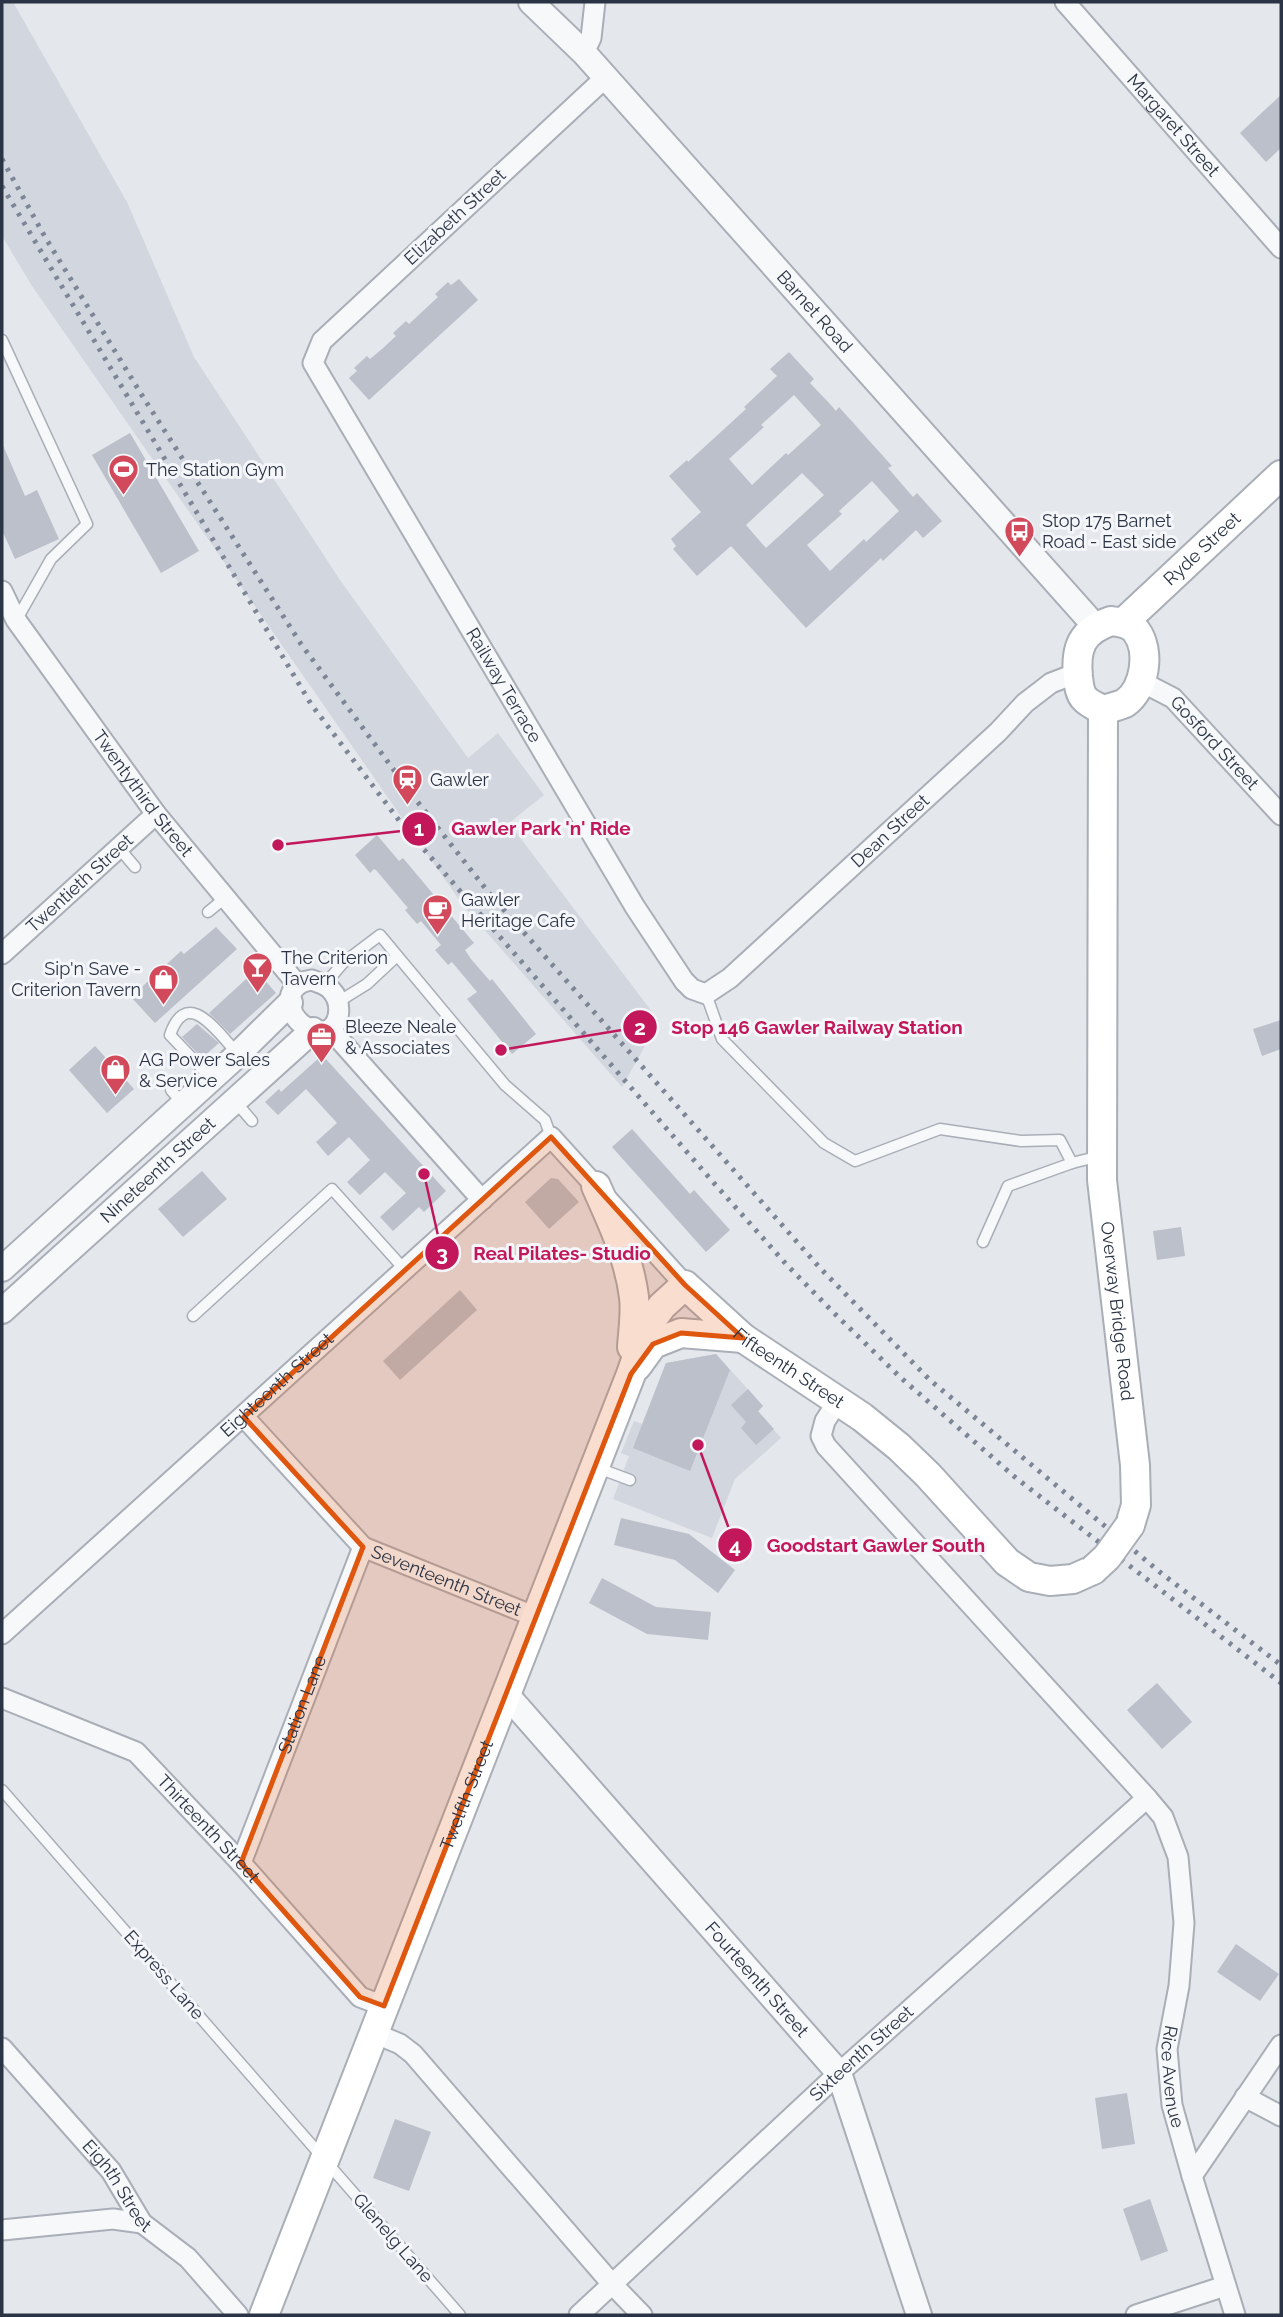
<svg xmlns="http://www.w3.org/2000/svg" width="1283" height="2317" font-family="Raleway,sans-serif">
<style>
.built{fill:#d2d6de}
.building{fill:#bbc0ca;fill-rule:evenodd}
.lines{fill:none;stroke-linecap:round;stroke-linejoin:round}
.service-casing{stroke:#a9aeb7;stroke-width:13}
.minor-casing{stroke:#a9aeb7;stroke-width:23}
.tertiary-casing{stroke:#a9aeb7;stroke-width:28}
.secondary-casing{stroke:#a9aeb7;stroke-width:32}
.service{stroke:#f7f8fa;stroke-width:10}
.minor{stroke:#f7f8fa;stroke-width:19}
.tertiary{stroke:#f7f8fa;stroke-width:24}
.secondary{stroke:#fff;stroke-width:28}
.rail{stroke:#7d8696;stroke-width:5;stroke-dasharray:3.5 7;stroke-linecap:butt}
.secondary-bridge-casing{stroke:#a9aeb7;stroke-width:32;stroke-linecap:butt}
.secondary-bridge{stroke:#fff;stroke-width:28}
.marked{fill:#df570f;fill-opacity:0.2;stroke:#df570f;stroke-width:5;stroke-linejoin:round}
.labels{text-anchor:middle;stroke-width:6;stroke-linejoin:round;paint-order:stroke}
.street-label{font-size:18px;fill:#2b3445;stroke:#f4f6f9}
.poi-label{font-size:18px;fill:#2b3445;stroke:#f4f6f9;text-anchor:start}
.leader{fill:none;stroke:#c2185b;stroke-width:2.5}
.callout-dot{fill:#c2185b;stroke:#f4f6f9;stroke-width:2.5}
.mark-label{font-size:21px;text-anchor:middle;font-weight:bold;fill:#fff}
.callout-label{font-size:19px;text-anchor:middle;font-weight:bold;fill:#c2185b;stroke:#f4f6f9;stroke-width:6;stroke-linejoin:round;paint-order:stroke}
</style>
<rect width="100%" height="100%" fill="#e4e7ec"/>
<g class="built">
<path d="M2,2h11l114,200 67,155 146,223 128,178 30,-25 46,62 -35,28 150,198 -37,66 -160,-183 -430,-618 -30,-50z"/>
<path d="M716,1354l47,52 -5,6 23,26 -46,41 -23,59 -99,-39 16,-43 -8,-3 13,-32 8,3 24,-61z"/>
</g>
<g class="building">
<path d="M1281,95v53l-15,14 -26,-29z"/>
<path d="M459,279l19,21 -109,100 -20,-22 8,-7 -3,-3 13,-12 3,3 12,-10 14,-13 -3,-3 13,-12 3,3 29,-27 -3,-3 13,-12 3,3z"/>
<path d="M789,352l25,27 -4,4 20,21 6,7 3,-4 53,59 -4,2 25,29 4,-4 25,28 -19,17 -7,-8 -33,31 -2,-3 -75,70 -75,-82 -34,30 -24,-27 3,-3 -5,-7 30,-27 -32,-36 18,-16 1,2 58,-53 -2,-2 33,-31 -7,-7zM794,395l27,30 -33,30 -2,-2 -34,32 -23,-26 35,-32 -3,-2zM802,473l22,22 -58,53 -20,-23zM872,481l27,30 -33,31 -2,-3 -34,32 -23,-26 35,-31 -3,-3z"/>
<path d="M130,433l69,118 -38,22 -69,-118z"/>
<path d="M2,443l23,53 12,-6 22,49 -44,20 -13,-29z"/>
<path d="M377,835l22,26 4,-3 71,85 -9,7 6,9 19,22 2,-2 44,55 -24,20 -45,-55 10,-7 -25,-30 -4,3 -13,-15 6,-5 -20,-24 -4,3 -12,-14 3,-2 -32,-38 -2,-1 -4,4 -15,-18z"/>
<path d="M216,927l21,22 -82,74 -24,-26 50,-46 3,3z"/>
<path d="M256,970l20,23 -46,41 -21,-21z"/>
<path d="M1281,1020v29l-19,7 -9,-27z"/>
<path d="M197,1024l22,19 -17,15 -20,-21z"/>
<path d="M95,1046l39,43 -27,24 -38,-43z"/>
<path d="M320,1057l5,1 121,133 -22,21 -5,-5 -26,24 -13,-14 26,-24 -21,-21 -25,23 -13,-13 23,-22 -21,-23 -21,19 -12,-14 21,-19 -31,-34 -28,26 -13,-13 14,-13 2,3z"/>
<path d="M632,1129l58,65 4,-4 36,40 -24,22 -94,-105z"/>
<path d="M202,1171l25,28 -44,38 -25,-28z"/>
<path d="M551,1178l7,1 21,23 -30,27 -24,-27z"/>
<path d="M1181,1227l4,29 -28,4 -4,-29z"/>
<path d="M460,1290l17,20 -77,70 -17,-19z"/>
<path d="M716,1354l14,16 -40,101 -57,-23 33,-85z"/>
<path d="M748,1389l15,17 -5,5 16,18 -18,16 -15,-17 5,-6 -15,-17z"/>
<path d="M621,1518l68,16 46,36 -17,23 -43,-33 -61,-15z"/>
<path d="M602,1578l54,29 55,5 -3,28 -61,-6 -58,-31z"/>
<path d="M1157,1683l35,39 -30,27 -35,-39z"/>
<path d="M1236,1944l43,30 -19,27 -43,-29z"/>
<path d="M1127,2093l8,51 -33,5 -7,-51z"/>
<path d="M395,2119l36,13 -22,59 -36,-13z"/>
<path d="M1150,2199l18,52 -27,10 -18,-52z"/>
</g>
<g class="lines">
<defs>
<g id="service">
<path d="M2,340l85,184 -36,35 -34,60"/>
<path d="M119,848l16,19"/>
<path d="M208,912l17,-14"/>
<path d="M325,984l18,-21 37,-28 125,150 40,35 6,17"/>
<path d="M706,994l16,45 102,104 31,18 85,-32 81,12 39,-1 12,23 28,-7"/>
<path d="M338,1002l29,-18 30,-28"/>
<path d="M211,1078l-41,-43c17,-50 48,-2 68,19"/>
<path d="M171,1090l12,14"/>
<path d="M235,1101l17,20"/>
<path d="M983,1242l25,-56 64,-23"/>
<path d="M193,1316l139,-127 73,81"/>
<path d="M598,1468l32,12"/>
<path d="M2,1790l458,525"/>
</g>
<g id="minor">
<path id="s1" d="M1065,2l216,246"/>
<path d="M584,53l7,-15 4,-36"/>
<path id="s2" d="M606,77l-284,264 -9,22 322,544 49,74 8,8 14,5 24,-16 268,-246 27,-29 26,-20 26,-10"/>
<path id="s3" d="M2,591l14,29 140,194 141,170"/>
<path id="s4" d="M1142,682l31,16 108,117"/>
<path id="s5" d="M2,954l154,-140"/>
<path d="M312,980c7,3 14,4 19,10 10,10 11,30 -1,39 -2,2 -7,2 -10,2 -32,-2 -44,-47 -8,-51z"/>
<path d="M330,1029l152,171"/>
<path id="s6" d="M838,1401l-13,20 -4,15 5,10 321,352 16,19 15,40 6,66 -5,63 -12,63 5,56 20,71 43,139"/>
<path id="s7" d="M244,1417l119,130 173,70"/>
<path id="s8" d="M2,1634l549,-497 134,148"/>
<path id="s9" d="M2,1698l134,54 105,111 119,134 24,9"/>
<path id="s10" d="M241,1863l122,-316"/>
<path d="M374,2033l26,11 13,10 199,230 30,31"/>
<path id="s11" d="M2,2048l109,123 31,52 46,35 50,57"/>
<path d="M1245,2097l36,19"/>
<path d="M1192,2176l89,-131"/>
<path d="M2,2230l111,-11 29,4"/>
<path id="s12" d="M579,2315l260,-242 308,-275"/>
<path d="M1136,2315l89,-29"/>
</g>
<g id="tertiary">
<path id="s13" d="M531,2l53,51 511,573"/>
<path d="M2,1269l229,-208 59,-58"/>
<path id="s14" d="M2,1311l311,-281"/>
<path id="s15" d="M506,1694l333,379 80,242"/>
</g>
<g id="secondary">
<path d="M1111,621c9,1 19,2 25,10 15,20 9,58 -11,72 -6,3 -16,5 -22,7 -6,-3 -15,-7 -19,-12 -5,-6 -5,-14 -6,-21 -3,-30 4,-46 33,-56z"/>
<path id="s16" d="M1124,622l157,-147"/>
<path id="s17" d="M1103,710l-1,470 33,285 1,40 -6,20"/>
<path d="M596,1186c16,36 33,71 38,111 2,16 -1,34 -2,50"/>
<path d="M637,1366l16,-22 28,-11 62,5"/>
<path id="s18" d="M264,2315l367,-941 17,-49 14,-19 23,-21 58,53 119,79 37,30 29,28 79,87 22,15 21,4 23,-2 20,-9"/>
</g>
</defs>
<use href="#service" class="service-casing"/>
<use href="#minor" class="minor-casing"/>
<use href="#tertiary" class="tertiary-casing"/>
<use href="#secondary" class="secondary-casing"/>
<use href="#service" class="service"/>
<use href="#minor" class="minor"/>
<use href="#tertiary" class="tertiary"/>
<use href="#secondary" class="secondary"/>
<g class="rail">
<path d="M2,159l43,78 98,160 158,247 112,152 76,97 331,375 110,112 231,193 120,92"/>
<path d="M2,186l309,518 90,119 312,359 73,82 49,50 65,63 116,101 265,205"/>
</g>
<defs>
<path id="secondary-bridge" d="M1093,1570l14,-13 23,-32"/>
</defs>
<use href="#secondary-bridge" class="secondary-bridge-casing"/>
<use href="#secondary-bridge" class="secondary-bridge"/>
</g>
<path class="marked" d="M551,1137l134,148 58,53 -62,-5 -28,11 -22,30 -247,632 -24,-9 -119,-134 122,-316 -119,-130z"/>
<defs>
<symbol id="stadium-pin" viewBox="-11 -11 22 30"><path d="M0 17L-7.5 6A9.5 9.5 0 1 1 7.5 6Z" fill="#d1495b" stroke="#f4f6f9"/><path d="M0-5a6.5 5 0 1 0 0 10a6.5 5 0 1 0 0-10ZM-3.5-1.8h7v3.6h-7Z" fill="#fff"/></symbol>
<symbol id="bus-pin" viewBox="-11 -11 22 30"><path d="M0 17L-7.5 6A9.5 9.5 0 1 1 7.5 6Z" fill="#d1495b" stroke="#f4f6f9"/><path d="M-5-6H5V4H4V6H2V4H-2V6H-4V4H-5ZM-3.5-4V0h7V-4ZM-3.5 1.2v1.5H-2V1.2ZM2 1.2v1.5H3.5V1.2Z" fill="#fff"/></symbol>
<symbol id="station-pin" viewBox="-11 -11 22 30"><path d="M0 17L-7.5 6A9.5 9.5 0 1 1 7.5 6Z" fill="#d1495b" stroke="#f4f6f9"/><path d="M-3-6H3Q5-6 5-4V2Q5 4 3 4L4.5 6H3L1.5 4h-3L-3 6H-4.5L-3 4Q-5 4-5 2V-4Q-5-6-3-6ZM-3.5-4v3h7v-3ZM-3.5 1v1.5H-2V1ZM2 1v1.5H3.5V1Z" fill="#fff"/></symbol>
<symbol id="cafe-pin" viewBox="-11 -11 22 30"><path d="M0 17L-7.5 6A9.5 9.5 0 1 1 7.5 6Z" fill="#d1495b" stroke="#f4f6f9"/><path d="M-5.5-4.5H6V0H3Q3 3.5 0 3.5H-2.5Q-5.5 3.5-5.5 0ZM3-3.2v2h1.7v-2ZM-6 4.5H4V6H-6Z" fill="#fff"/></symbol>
<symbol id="bar-pin" viewBox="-11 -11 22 30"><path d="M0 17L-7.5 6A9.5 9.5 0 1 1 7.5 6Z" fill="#d1495b" stroke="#f4f6f9"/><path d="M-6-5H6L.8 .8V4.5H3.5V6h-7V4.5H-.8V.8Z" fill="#fff"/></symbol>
<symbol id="shop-pin" viewBox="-11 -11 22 30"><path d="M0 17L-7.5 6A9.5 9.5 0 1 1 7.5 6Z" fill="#d1495b" stroke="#f4f6f9"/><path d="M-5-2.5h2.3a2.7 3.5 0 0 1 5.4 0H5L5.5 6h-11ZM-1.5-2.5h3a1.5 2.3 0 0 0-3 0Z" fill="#fff"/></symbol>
<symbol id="office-pin" viewBox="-11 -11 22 30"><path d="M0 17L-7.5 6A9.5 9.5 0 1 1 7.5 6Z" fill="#d1495b" stroke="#f4f6f9"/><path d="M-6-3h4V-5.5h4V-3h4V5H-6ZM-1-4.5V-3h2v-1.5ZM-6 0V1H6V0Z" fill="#fff"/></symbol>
</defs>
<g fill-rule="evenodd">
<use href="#stadium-pin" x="106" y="452" width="35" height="47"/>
<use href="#bus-pin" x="1002" y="514" width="35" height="47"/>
<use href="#station-pin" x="390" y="762" width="35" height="47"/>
<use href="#cafe-pin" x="420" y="892" width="35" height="47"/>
<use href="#bar-pin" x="240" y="950" width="35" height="47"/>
<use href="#shop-pin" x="146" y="962" width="35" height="47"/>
<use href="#office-pin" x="304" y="1020" width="35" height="47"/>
<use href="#shop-pin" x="98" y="1052" width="35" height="47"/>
</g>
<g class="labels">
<g class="street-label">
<text dy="6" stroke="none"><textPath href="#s1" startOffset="164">Margaret Street</textPath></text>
<text transform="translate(455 217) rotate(-43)" y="6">Elizabeth Street</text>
<text dy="6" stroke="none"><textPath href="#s13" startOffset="420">Barnet Road</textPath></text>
<text dy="6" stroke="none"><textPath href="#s16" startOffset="107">Ryde Street</textPath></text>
<text dy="6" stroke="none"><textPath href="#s2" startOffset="786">Railway Terrace</textPath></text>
<text dy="6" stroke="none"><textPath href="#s4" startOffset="96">Gosford Street</textPath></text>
<text dy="6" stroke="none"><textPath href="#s3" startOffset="247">Twentythird Street</textPath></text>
<text dy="6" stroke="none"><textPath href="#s2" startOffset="1405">Dean Street</textPath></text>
<text dy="6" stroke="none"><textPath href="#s5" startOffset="105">Twentieth Street</textPath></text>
<text dy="6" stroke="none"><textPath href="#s14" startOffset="210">Nineteenth Street</textPath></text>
<text dy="6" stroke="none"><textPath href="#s17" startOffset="602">Overway Bridge Road</textPath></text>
<text dy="6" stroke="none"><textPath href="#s18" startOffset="1250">Fifteenth Street</textPath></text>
<text dy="6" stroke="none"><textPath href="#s8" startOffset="371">Eighteenth Street</textPath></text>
<text dy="6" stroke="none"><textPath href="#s7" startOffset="266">Seventeenth Street</textPath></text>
<text dy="6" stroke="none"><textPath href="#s10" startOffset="170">Station Lane</textPath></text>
<text dy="6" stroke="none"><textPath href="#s18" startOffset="558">Twelfth Street</textPath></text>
<text dy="6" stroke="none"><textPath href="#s9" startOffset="250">Thirteenth Street</textPath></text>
<text transform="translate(164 1975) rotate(49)" y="6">Express Lane</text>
<text dy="6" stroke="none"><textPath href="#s15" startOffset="380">Fourteenth Street</textPath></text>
<text dy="6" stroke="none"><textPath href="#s12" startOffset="385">Sixteenth Street</textPath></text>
<text dy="6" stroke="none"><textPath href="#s6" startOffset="816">Rice Avenue</textPath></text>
<text dy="6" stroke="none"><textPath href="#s11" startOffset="180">Eighth Street</textPath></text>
<text transform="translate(393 2238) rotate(49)" y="6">Glenelg Lane</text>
</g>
<g class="poi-label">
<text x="146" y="476">The Station Gym</text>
<text x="1042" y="527">Stop 175 Barnet<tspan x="1042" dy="21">Road - East side</tspan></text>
<text x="430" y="786">Gawler</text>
<text x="461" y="906">Gawler<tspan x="461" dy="21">Heritage Cafe</tspan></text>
<text x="281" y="964">The Criterion<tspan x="281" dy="21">Tavern</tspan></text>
<text x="141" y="975" text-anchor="end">Sip'n Save -<tspan x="141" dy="21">Criterion Tavern</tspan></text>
<text x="345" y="1033">Bleeze Neale<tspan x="345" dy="21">&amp; Associates</tspan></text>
<text x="139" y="1066">AG Power Sales<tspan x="139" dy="21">&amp; Service</tspan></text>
</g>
</g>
<path class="leader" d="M278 845L419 829M501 1050L640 1027M424 1174L442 1253M698 1445L735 1545"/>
<g class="callout-dot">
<circle cx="278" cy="845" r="7"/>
<circle cx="501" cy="1050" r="7"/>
<circle cx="424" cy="1174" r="7"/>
<circle cx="698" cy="1445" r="7"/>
<circle cx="419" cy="829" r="18"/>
<circle cx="640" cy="1027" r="18"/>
<circle cx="442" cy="1253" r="18"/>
<circle cx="735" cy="1545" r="18"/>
</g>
<g class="mark-label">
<text x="419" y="836">1</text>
<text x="640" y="1035">2</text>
<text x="442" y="1261">3</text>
<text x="735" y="1553">4</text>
</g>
<g class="callout-label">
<text x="541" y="835">Gawler Park 'n' Ride</text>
<text x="817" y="1034">Stop 146 Gawler Railway Station</text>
<text x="562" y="1260">Real Pilates- Studio</text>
<text x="876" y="1552">Goodstart Gawler South</text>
</g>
<rect width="1283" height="2317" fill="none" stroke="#2b3445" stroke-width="7"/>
</svg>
